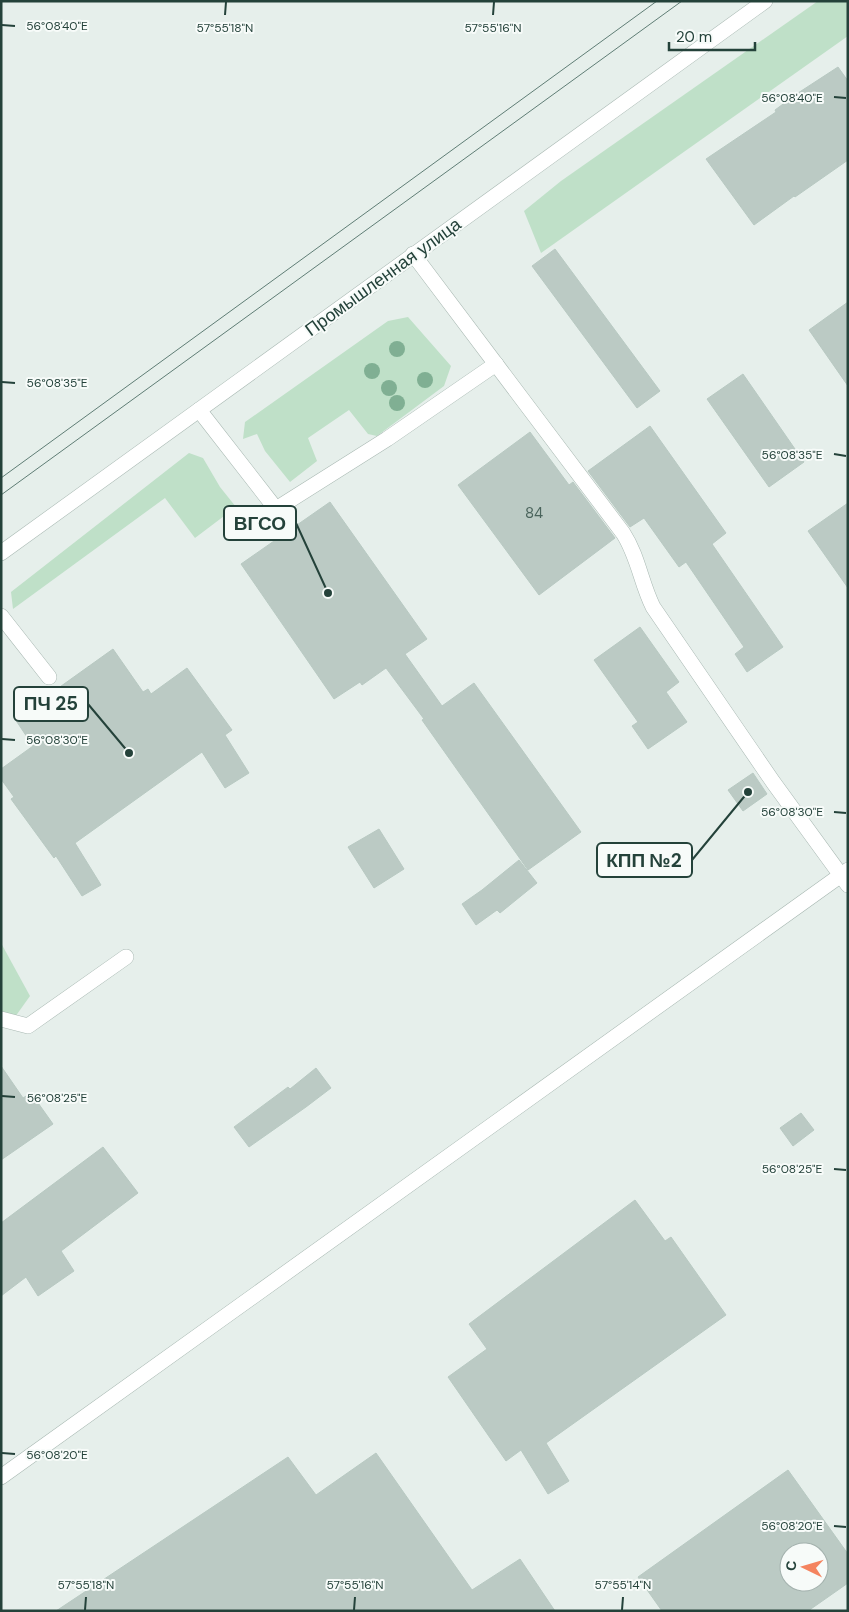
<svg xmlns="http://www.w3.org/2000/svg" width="849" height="1612" font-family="'DM Sans',sans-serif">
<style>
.green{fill:#bfe0c8}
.building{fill:#bbcac4;stroke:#b8c9c2;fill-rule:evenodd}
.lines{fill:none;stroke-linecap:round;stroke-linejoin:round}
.minor-casing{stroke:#a8b8b2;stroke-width:16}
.minor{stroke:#fff;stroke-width:15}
.tram{stroke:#5f7d75;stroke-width:1}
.tree{fill:#80af93}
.ticks{fill:none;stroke:#24423a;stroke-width:2}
.labels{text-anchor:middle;stroke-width:4;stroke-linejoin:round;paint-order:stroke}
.number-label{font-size:15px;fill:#4a645c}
.street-label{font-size:18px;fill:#24423a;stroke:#f7fbf9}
.ticks-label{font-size:12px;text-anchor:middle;fill:#24423a;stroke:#f7fbf9;stroke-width:4;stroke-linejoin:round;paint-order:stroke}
.leader{fill:none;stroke:#24423a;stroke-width:2}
.callout-dot{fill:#24423a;stroke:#f7fbf9;stroke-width:2}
.callout{fill:#f7fbf9;stroke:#24423a;stroke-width:2}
.callout-label{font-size:19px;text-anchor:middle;font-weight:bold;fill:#24423a}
</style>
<rect width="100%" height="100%" fill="#e6efeb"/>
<g class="green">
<path d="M818,1h30v35l-307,217 -17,-42 37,-30z"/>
<path d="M408,317l43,49 -7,20 -67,50 -9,-2 -19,-24 -41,28 9,23 -27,21 -25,-31 -8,-17 -14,5 2,-17 143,-101z"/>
<path d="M189,453l14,5 17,29 16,20 -41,31 -30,-40 -152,111 -2,-17z"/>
<path d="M1,943l29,53 -15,21 -14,12z"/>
</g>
<g class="building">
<path d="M838,67l10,14v79l-53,37 -1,-1 -40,29 -48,-66 70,-47 -1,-2 23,-17z"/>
<path d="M555,249l105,142 -23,17 -105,-142z"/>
<path d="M848,302v84l-39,-56z"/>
<path d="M743,374l61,88 -35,25 -62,-88z"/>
<path d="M650,426l76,107 -14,11 71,103 -36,25 -12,-18 9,-7 -58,-85 -7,5 -35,-49 -14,9 -42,-56z"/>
<path d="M530,432l39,53 4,-3 42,56 -76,57 -81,-110z"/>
<path d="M330,502l97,137 -22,15 37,52 32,-23 107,149 -53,38 -106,-150 2,-1 -38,-51 -24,17 -2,-3 -26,17 -93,-135z"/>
<path d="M848,503v85l-40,-57z"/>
<path d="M640,627l39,55 -13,10 21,30 -39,27 -16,-23 6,-4 -44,-62z"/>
<path d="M113,649l30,43 5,-3 3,5 36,-26 45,62 -7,5 24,38 -24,15 -23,-36 -127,91 26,42 -19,11 -26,-40 -2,2 -43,-59 3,-2 -13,-18v-10l32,-23 -18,-27z"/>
<path d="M753,773l14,21 -24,17 -15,-21z"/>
<path d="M379,829l25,40 -30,19 -26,-41z"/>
<path d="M519,860l18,23 -37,30 -3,-3 -21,15 -14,-21 20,-14z"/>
<path d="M1,1066l22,32 8,-5 22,31 -52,36z"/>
<path d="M316,1068l15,20 -25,19 -57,40 -15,-20 54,-40 2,2z"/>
<path d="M801,1113l13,17 -21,16 -13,-18z"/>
<path d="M103,1147l35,46 -77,58 13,20 -36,25 -12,-19 -25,19v-73z"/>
<path d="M635,1200l30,41 6,-4 55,78 -180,128 23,38 -21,13 -27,-44 -15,11 -58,-84 39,-28 -18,-25z"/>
<path d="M376,1453l96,137 48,-31 35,52h-499l232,-154 28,38z"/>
<path d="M788,1470l60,84v29l-40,28h-146l-24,-34zM789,1552h30v30h-30z"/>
</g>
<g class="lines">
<defs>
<g id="minor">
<path d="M413,254l210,279c15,23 18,50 30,74l120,175 75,103"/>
<path d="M199,410l77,99 111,-70 109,-75"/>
<path d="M1,553l764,-552"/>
<path d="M1,616l48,61"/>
<path d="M1,1019l27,7 98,-69"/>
<path d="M1,1477l847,-607"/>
</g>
</defs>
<use href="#minor" class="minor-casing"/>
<use href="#minor" class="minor"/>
<g class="tram">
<path d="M1,478l656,-477"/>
<path d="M1,495l681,-494"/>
</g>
</g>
<g class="tree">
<circle cx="397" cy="349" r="8"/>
<circle cx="372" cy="371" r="8"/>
<circle cx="425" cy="380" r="8"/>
<circle cx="389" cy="388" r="8"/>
<circle cx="397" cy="403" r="8"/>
</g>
<path class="ticks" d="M225,15l1,-13M493,15l1,-13M2,25l13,1M834,97l12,1M2,382l13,1M834,454l12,2M2,739l13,1M834,812l12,1M2,1096l13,1M834,1169l12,1M2,1453l13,1M834,1526l12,1M85,1610l1,-13M354,1610l1,-13M622,1610l1,-13"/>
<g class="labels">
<g class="number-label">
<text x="534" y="518">84</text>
</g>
<g class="street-label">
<text transform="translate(383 277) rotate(-36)" y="6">Промышленная улица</text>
</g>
</g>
<g class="ticks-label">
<text x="57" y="30">56°08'40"E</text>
<text x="225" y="32">57°55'18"N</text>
<text x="493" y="32">57°55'16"N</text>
<text x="792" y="102">56°08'40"E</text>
<text x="57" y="387">56°08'35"E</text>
<text x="792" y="459">56°08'35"E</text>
<text x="57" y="744">56°08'30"E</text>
<text x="792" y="816">56°08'30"E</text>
<text x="57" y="1102">56°08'25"E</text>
<text x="792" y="1173">56°08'25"E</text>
<text x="57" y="1459">56°08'20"E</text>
<text x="792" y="1530">56°08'20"E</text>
<text x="86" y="1589">57°55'18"N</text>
<text x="355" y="1589">57°55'16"N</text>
<text x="623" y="1589">57°55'14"N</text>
</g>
<path class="leader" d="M328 593L296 523M129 753L88 704M748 792L692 860"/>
<g class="callout-dot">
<circle cx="328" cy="593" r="5"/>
<circle cx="129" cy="753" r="5"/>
<circle cx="748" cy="792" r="5"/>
</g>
<g class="callout">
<rect x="224" y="506" width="72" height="34" rx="5"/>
<rect x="14" y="687" width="74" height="34" rx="5"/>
<rect x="597" y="843" width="95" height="34" rx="5"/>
</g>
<g class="callout-label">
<text x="260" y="530">ВГСО</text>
<text x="51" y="710">ПЧ 25</text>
<text x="644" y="867">КПП №2</text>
</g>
<rect width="849" height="1612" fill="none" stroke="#24423a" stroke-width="5"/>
<g transform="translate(804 1567) rotate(275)"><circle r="24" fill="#f7fbf9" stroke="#a3b1ad"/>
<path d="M0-4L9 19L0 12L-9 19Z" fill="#f4845f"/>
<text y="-8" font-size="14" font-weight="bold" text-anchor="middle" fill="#24423a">С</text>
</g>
<path d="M669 42v8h86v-8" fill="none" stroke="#24423a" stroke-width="2.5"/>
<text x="676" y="42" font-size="15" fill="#24423a" stroke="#f7fbf9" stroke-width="4" paint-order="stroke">20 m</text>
</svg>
